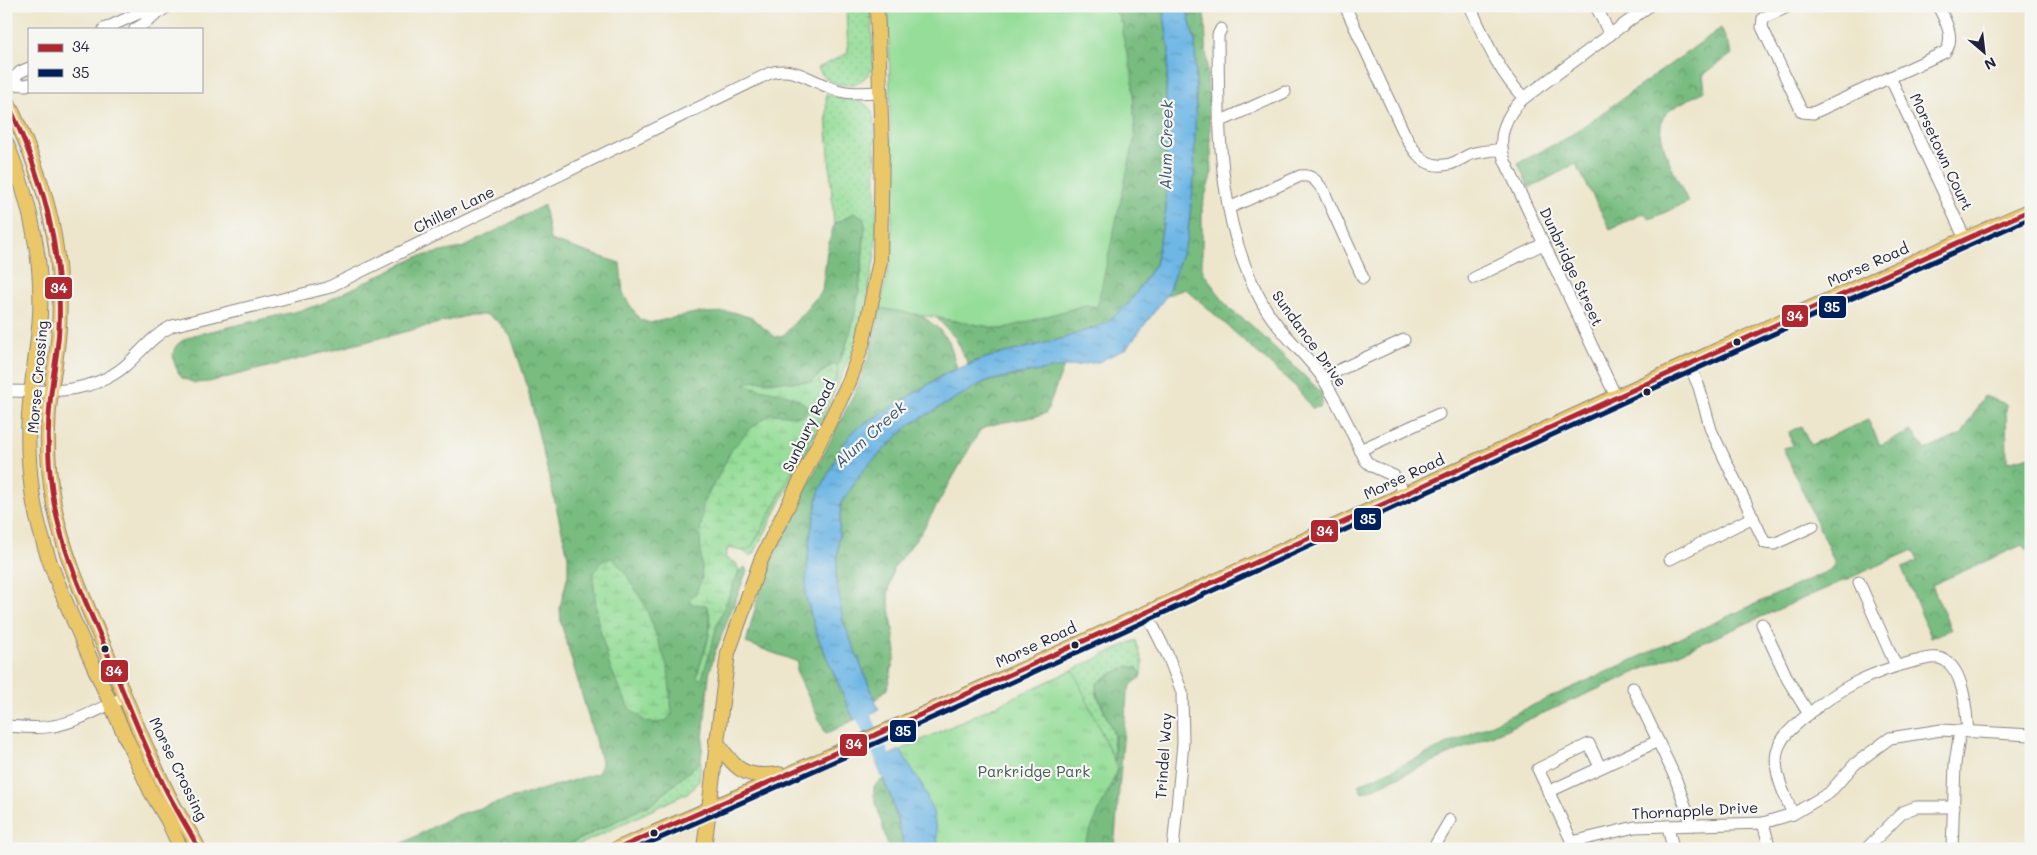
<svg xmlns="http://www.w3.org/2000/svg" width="2037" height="855" font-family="Mali,sans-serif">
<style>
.grass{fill:url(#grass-dots);stroke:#5c806a}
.forest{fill:url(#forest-crowns);stroke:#4d6f5e}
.wetland{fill:url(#wetland-marsh);stroke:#5c806a}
.park{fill:url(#park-tufts);stroke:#5c806a}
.pitch{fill:#95dd98;stroke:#5c806a}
.water{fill:url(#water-ripples);stroke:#486c90}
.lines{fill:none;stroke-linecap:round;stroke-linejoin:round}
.river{stroke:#6eb6e5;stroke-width:15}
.minor-casing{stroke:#888484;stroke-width:13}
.major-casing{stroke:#888484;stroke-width:16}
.minor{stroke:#fff;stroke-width:11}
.major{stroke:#eac769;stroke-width:14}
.bus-1-casing{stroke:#f6f6f2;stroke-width:9}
.bus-2-casing{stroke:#f6f6f2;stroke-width:9}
.bus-1{stroke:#af272f;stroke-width:5}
.bus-2{stroke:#00205b;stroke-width:5}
.bus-dot{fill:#22223b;stroke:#f6f6f2;stroke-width:2}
.labels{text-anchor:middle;stroke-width:4.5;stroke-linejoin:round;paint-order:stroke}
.street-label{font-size:15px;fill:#22223b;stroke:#f6f6f2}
.park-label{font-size:15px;fill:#445a57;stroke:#f6f6f2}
.water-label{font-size:16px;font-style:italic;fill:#3d5676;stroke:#f6f6f2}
.line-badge{stroke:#f6f6f2;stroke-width:2}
.badge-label{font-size:14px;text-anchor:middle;font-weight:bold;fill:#fff}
</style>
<defs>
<pattern id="grass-dots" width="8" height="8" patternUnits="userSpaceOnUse" patternTransform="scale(1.25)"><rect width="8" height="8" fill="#95dd98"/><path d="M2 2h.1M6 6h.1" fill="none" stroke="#80bd84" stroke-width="1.8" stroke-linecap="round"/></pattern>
<pattern id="forest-crowns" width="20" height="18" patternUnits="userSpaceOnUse" patternTransform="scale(1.25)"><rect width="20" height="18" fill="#78bc80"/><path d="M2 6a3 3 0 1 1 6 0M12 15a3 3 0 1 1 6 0" fill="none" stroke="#62986a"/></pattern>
<pattern id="wetland-marsh" width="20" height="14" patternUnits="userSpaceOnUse" patternTransform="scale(1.25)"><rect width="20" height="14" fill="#95dd98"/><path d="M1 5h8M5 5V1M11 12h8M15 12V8" fill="none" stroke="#80bd84"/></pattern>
<pattern id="park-tufts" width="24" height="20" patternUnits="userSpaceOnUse" patternTransform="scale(1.25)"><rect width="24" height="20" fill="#95dd98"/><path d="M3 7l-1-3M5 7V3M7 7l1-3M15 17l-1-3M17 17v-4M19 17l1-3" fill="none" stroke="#80bd84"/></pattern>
<pattern id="water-ripples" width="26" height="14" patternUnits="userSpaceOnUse" patternTransform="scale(1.25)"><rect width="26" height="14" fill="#6eb6e5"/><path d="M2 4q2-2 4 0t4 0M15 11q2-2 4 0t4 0" fill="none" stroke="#5a94bb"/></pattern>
</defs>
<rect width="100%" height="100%" fill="#f6f6f2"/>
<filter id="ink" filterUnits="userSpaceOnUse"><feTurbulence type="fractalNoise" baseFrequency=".02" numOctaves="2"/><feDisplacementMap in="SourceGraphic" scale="10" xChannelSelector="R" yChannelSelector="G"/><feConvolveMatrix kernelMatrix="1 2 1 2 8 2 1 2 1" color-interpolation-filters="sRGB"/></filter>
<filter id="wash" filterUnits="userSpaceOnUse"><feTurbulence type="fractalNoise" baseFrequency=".0096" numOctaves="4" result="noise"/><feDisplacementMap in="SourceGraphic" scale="20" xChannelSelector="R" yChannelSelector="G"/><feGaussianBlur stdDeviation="1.12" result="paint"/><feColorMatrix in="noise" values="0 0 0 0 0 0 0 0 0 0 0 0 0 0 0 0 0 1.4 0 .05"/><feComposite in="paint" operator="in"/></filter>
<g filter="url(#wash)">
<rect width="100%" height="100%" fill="#ede6cc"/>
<g class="grass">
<path d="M846,6h25l2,59c-9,27 -45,25 -55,3l30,-15z"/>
<path d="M826,94c19,7 41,1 48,23l3,106 -2,32 -18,94 -6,5 -31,71 -66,129 -4,2 -7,-5 8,-4 22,-38 46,-91 19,-45 -1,-8 8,-15 14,-58 6,-66 -10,-13 -21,11 -7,-96z"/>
<path d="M1136,640l7,23 -1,13 -5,-8 -41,24 18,42 1,49 -3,3 -5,1 -141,-67z"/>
<path d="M701,761l-2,21 -3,1 -2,5 -5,4 -118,57h-11l94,-47z"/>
</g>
<g class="forest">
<path d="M1111,6h50l3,8 5,37 -3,42v117l-11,54 -25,38 -25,22 -44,15 -76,19 -17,6 -12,-25 -19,-21 65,11 117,-312z"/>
<path d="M1186,6h17l2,16 7,150 -10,35v63l27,39 21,15 72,69v9l-2,5 -8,1 -16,-21 -110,-98 -19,6 19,-55 10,-148 -1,-50z"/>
<path d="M1721,28l11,26 -29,21 2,16c-11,6 -33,15 -40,24 -15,18 15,67 23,87l-38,17 -6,-6 -34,16 -34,-65 -47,24 -11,-25 49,-25z"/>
<path d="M544,205l6,35 70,23 3,31 16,25 11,4 45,-10 38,-1 19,6 23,19 9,-2 38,-44 5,-40 7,-27 21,-11 9,5 1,8c-4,47 -6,98 -28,139 -10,0 -19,10 -25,17l-58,-1 -2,7c20,3 46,5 58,22l-8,6h-10l-76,65 -9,13 -5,63v21l-10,26 14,1c11,20 -4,50 -9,71h6l14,-51 22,-54 6,-4 2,4 -33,84 -5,20 -8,86 -47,41 -94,47h-168l61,-33 145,-43 4,-9 -41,-141 -1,-16 8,-32v-19l-43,-178 -14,-41 -12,-15 -12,-7h-17l-261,67 -14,1 -13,-5c-7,-10 -14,-26 -3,-35 4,-3 10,-6 15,-8l104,-24 23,-7 96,-47 48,-10z"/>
<path d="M880,308l41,7 18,14 10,12 8,27 -11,5 -44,28 -83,91 -9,45 -5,57 12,41 37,85 -28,14 -30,-63 2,-9 -52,-19 16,-61 15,-35 78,-155 15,-39z"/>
<path d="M1064,366l-18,47c-23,9 -46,6 -66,17l-59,103 -28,36 -5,26 8,57 -9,37 -12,11 -32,-79 -7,-44 5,-74 24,-35 44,-43 75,-43z"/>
<path d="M1984,396l22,8 1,58 24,-6v100l-9,-11 -90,40 19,45 -20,7 -29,-69 16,-7 -5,-11 -551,243 -4,-8 474,-216 3,-6 -52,-115 9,-2 -3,-14 12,-6 9,19 58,-25 12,25 31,-14 15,19 36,-16z"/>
<path d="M1128,666l9,2 5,8 -11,9 -4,9 -13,155h-175l168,-62 5,-1 3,-3 -1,-49 -18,-42v-8l8,-6z"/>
<path d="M883,779l9,21 13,49h-16l-15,-53v-10z"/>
</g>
<g class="wetland">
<path d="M832,365h5l1,8 -19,45 -46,91 -22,39 -8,3 -15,-3 -3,10 11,5 3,8 -22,54 -14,51 -3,4 -3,-4c5,-21 21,-51 9,-71l-14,-1 -3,-5 7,-6 6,-15 -2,-45 3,-26 4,-12 9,-14 16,-32 19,-21 19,-14 32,2 8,-6c-15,-21 -45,-16 -66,-26l10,-3 58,1 8,-8z"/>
<path d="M612,558l11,12 22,35 23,63 4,46 -5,6 -10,3 -11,-1 -17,-14 -19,-41 -13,-49 -4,-44 9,-13z"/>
</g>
<path class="park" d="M1073,670l45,99 -36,80h-162l-20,-99z"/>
<path class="pitch" d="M887,6h224l8,11 1,5h3l-1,11 10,40 3,63 -38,171 -12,-2 -83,24 -122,-21 10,-46 2,-39 -3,-189z"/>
<g class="water">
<path d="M1161,6h25l9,36 1,50 -2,88 -7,60 -20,55 -40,53 -29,14 -78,12 -36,8 -75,43 -44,43 -24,35 -5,74 7,44 36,89 -25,10 -37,-85 -12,-41 5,-57 9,-45 21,-42 13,-19 94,-58 38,-15 76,-19 44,-15 25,-22 25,-38 11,-54v-117l3,-42 -5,-37z"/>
<path d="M900,750l22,35 11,27 6,37h-34l-13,-49 -16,-38z"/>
</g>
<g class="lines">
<path class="river" d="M855,697l36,79"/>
</g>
</g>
<g filter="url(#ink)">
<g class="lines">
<defs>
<g id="minor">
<path d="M1345,6l60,129c10,19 21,35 45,29 7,-2 14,-7 21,-10 10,-3 21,-3 31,-5"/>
<path d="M1470,6c15,33 28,66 54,92"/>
<path d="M1596,6l14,29"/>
<path d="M1789,6l-26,12 -1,9 40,85 11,1 132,-61c11,-14 0,-32 -7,-46"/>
<path d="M104,29l35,-16 19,-1"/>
<path d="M135,29c13,-6 22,-17 34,-23"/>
<path d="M1221,29l-3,6c1,91 -2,187 45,269 15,27 39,46 57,70 18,27 31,58 46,87l6,5 22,10 12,19"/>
<path d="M1890,77l75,162"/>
<path d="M10,84l16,1 3,-1"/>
<path d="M6,85l14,-13 9,-4"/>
<path d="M1219,122l66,-30"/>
<path d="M1229,208l71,-32c13,-2 18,7 24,16l39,86"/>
<path d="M1474,278l69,-34"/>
<path d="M1689,364l10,23 12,43 54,113 9,1 39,-18"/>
<path d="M1322,378l82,-38"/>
<path d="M6,391c41,1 86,3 119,-25 16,-14 27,-30 47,-40l155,-38 443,-215c28,-9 48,15 75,19 11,2 24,0 35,0"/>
<path d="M1616,397l-111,-236c-9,-24 1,-47 19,-63l125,-92"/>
<path d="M1360,450l79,-36"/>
<path d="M1670,559l83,-42"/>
<path d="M1859,582l37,84"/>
<path d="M1146,612l22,44 14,36 1,51 -10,106"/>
<path d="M1762,624l26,56 21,34"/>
<path d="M1633,688l42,89 17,48"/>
<path d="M6,726c16,1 32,3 47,0 25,-4 49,-19 72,-29"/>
<path d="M1600,767l-11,-23 -51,25 34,73 63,-15 128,-4 30,-9 36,-21 26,-29 35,-26 51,-8 90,5"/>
<path d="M1548,792l110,-51"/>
<path d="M1793,814c-9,-20 -25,-51 -12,-72 5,-10 16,-18 24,-25 35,-29 63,-44 107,-55 11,-2 24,-8 34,-1 19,13 20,51 22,71"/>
<path d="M1763,823l7,26"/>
<path d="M1668,826l5,23"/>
<path d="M1433,849l17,-29"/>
<path d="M1866,849l37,-37 13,-5h38"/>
<path d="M1952,849l3,-85 5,-33"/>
</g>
<g id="major">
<path d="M6,98c37,77 58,142 53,229 -1,21 -5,42 -8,63 -5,38 -4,77 3,115 10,51 32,98 52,146 21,51 42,104 67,153 8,15 18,29 26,45"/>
<path d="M6,142c23,55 37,113 34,173 -2,34 -9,67 -11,101 -2,25 0,51 3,75 8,58 32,107 55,160 21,47 42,94 64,141l17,29 13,28"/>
<path d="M716,741c20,28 27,38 63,33"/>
<path d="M616,849c476,-203 941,-432 1415,-639"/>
<path d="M704,849l24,-196 33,-93 89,-180 13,-38 17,-81 2,-116 -5,-139"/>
</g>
</defs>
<use href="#minor" class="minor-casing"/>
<use href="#major" class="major-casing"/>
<use href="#minor" class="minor"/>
<use href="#major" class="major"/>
<defs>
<g id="bus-1">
<path d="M6,99c35,75 57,145 53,229 -1,25 -7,50 -9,75 -3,29 -2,58 2,87 7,53 29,102 50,150 20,49 39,99 62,146 11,22 24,42 35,63"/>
<path d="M617,849c474,-206 941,-429 1414,-639"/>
</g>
<path id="bus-2" d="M635,849c469,-203 929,-424 1396,-631"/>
</defs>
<use href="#bus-1" class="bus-1-casing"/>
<use href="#bus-2" class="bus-2-casing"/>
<use href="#bus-1" class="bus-1"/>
<use href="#bus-2" class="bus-2"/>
</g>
</g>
<g class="bus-dot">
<circle cx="1737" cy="342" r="4.5"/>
<circle cx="1647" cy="392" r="4.5"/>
<circle cx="1075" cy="645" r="4.5"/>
<circle cx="105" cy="649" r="4.5"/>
<circle cx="654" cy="833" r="4.5"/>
</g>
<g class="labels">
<g class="street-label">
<text transform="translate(1941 152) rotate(65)" y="5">Morsetown Court</text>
<text transform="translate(454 210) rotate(-26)" y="5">Chiller Lane</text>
<text transform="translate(1868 265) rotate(-24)" y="5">Morse Road</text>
<text transform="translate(1571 267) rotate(65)" y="5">Dunbridge Street</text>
<text transform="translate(1309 339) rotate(54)" y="5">Sundance Drive</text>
<text transform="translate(38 377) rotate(-85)" y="5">Morse Crossing</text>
<text transform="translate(809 426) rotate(-64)" y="5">Sunbury Road</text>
<text transform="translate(1404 477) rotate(-25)" y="5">Morse Road</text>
<text transform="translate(1036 645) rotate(-25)" y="5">Morse Road</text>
<text transform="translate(1164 756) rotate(-86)" y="5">Trindel Way</text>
<text transform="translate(178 769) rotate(64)" y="5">Morse Crossing</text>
<text transform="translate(1695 811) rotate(-3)" y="5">Thornapple Drive</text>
</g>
<g class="park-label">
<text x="1034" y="777">Parkridge Park</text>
</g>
<g class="water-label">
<text transform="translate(1166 145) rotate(-89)" y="6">Alum Creek</text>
<text transform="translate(870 434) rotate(-42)" y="6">Alum Creek</text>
</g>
</g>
<g class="line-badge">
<rect x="44" y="276" width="29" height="24" rx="5" fill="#af272f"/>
<rect x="1818" y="295" width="29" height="24" rx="5" fill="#00205b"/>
<rect x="1781" y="304" width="28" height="24" rx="5" fill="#af272f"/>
<rect x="1353" y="507" width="29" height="24" rx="5" fill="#00205b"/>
<rect x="1310" y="519" width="29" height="24" rx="5" fill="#af272f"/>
<rect x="100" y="659" width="29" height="24" rx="5" fill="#af272f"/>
<rect x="889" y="719" width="28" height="24" rx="5" fill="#00205b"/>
<rect x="839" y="733" width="29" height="24" rx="5" fill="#af272f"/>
</g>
<g class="badge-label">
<text x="59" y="293">34</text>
<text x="1832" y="312">35</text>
<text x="1795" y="321">34</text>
<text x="1368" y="524">35</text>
<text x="1325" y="536">34</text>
<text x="114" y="676">34</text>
<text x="903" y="736">35</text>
<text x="854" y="749">34</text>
</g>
<rect width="2037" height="855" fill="none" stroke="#f6f6f2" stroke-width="25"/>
<rect x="28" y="28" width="175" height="65" fill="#f6f6f2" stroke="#a1a1a9"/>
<rect x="38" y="44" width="25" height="8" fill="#af272f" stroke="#a1a1a9"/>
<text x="72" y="52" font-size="15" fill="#22223b">34</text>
<rect x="38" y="69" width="25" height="8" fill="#00205b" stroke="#a1a1a9"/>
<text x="72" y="78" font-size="15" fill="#22223b">35</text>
<g transform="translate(1984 52) rotate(152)" stroke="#f6f6f2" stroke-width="4" paint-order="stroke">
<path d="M0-4L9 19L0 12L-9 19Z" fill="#22223b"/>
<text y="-8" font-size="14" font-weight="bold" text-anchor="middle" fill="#22223b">N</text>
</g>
</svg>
